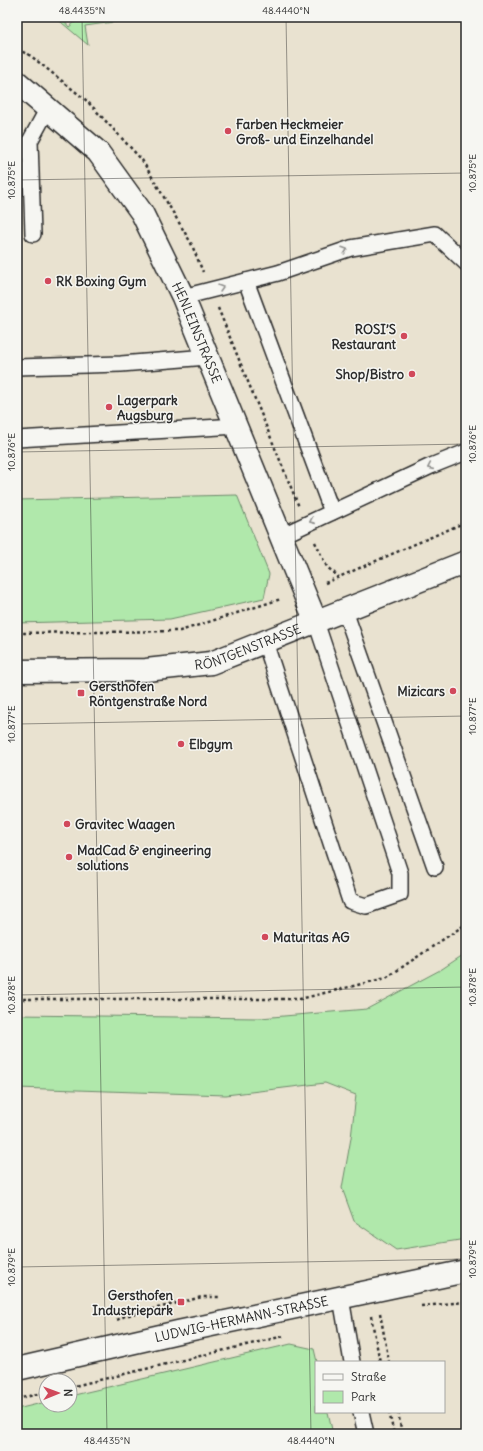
<svg xmlns="http://www.w3.org/2000/svg" width="483" height="1451" font-family="Delius,sans-serif">
<style>
.green{fill:#b0e8ab;stroke:#6e8a6b}
.lines{fill:none;stroke-linecap:round;stroke-linejoin:round}
.lane-casing{stroke:#2b2b2b;stroke-width:18}
.street-casing{stroke:#2b2b2b;stroke-width:25}
.secondary-casing{stroke:#2b2b2b;stroke-width:25}
.path{stroke:#2b2b2b;stroke-width:2.5;stroke-dasharray:3 3;stroke-linecap:butt}
.lane{stroke:#f6f6f2;stroke-width:15}
.street{stroke:#f6f6f2;stroke-width:22}
.secondary{stroke:#f6f6f2;stroke-width:22}
.oneway{stroke:#90908e}
.ticks{fill:none;stroke:#2b2b2b;stroke-width:1;stroke-opacity:0.45}
.poi-dot{fill:#d1495b;stroke:#f6f6f2;stroke-width:1.5}
.labels{text-anchor:middle;stroke-width:3;stroke-linejoin:round;paint-order:stroke}
.poi-label{font-size:13px;font-weight:bold;fill:#2b2b2b;stroke:#f6f6f2;text-anchor:start}
.street-label{font-size:13px;fill:#2b2b2b;stroke:#f6f6f2}
.neatline{fill:none;stroke:#2b2b2b;stroke-width:1.5}
.ticks-label{font-size:10px;text-anchor:middle;fill:#2b2b2b}
</style>
<rect width="100%" height="100%" fill="#e9e2d0"/>
<filter id="ink" filterUnits="userSpaceOnUse"><feTurbulence type="fractalNoise" baseFrequency=".025" numOctaves="2"/><feDisplacementMap in="SourceGraphic" scale="8" xChannelSelector="R" yChannelSelector="G"/><feConvolveMatrix kernelMatrix="1 2 1 2 8 2 1 2 1" color-interpolation-filters="sRGB"/></filter>
<g filter="url(#ink)">
<g class="green">
<path d="M55,17h6l8,10 12,-10h68l-64,9 3,19z"/>
<path d="M237,495l32,79 -5,24 -94,21 -153,4v-123z"/>
<path d="M466,953v286l-70,11 -42,-29 -12,-33 9,-50 5,-43 -31,-12 -99,12 -209,-7v-73l243,3 107,-9 75,-40z"/>
<path d="M291,1344l23,5 3,13h-1v50h12l5,22h-316v-25l29,-7v3h24v-9z"/>
</g>
<g class="lines">
<defs>
<g id="lane">
<path d="M33,234l-3,-93 18,-33"/>
<path d="M246,281l86,231"/>
<path d="M183,297l95,-24 73,-25 84,-14 31,29"/>
<path d="M17,367l104,-3 86,-7"/>
<path d="M17,439l220,-13"/>
<path d="M279,537l152,-71 35,-14"/>
<path d="M345,611l90,256"/>
<path d="M265,642l85,259 16,5 34,-12v-21l-84,-251"/>
<path d="M341,1298l11,64"/>
<path d="M361,1412l5,22"/>
</g>
<g id="street">
<path id="s1" d="M17,82l81,70 44,61 41,84 133,325"/>
</g>
<g id="secondary">
<path id="s2" d="M17,671l129,-1 65,-7 255,-101"/>
<path id="s3" d="M17,1369l161,-37 288,-61"/>
</g>
</defs>
<use href="#lane" class="lane-casing"/>
<use href="#street" class="street-casing"/>
<use href="#secondary" class="secondary-casing"/>
<g class="path">
<path d="M17,49l14,7 56,45 55,59 49,83 12,29"/>
<path d="M218,308l81,199"/>
<path d="M315,542l12,25 12,10"/>
<path d="M325,583l141,-61"/>
<path d="M17,633l163,-2 101,-32"/>
<path d="M17,999h283l86,-21 80,-54"/>
<path d="M421,1306l45,-4"/>
<path d="M380,1313l9,49"/>
<path d="M371,1316l9,46"/>
<path d="M117,1320l8,-4 77,-19h19"/>
<path d="M70,1387l214,-51"/>
<path d="M17,1399l29,-7"/>
<path d="M389,1412l5,22"/>
<path d="M398,1412l4,22"/>
</g>
<use href="#lane" class="lane"/>
<use href="#street" class="street"/>
<use href="#secondary" class="secondary"/>
</g>
<defs><path id="oneway-chevron" d="M-2-3.5L2.5 0L-2 3.5" fill="none" stroke-width="1.6" stroke-linecap="round" stroke-linejoin="round"/></defs>
<g class="oneway">
<use href="#oneway-chevron" transform="translate(345 250) rotate(-18)"/>
<use href="#oneway-chevron" transform="translate(221 288) rotate(-16)"/>
<use href="#oneway-chevron" transform="translate(430 467) rotate(156)"/>
<use href="#oneway-chevron" transform="translate(312 521) rotate(156)"/>
</g>
</g>
<path class="ticks" d="M82,17l25,1417M286,17l25,1417M17,180l449,-7M17,452l449,-8M17,724l449,-8M17,995l449,-8M17,1267l449,-8"/>
<g class="poi-dot">
<circle cx="228" cy="131" r="4"/>
<circle cx="48" cy="281" r="4"/>
<circle cx="404" cy="336" r="4"/>
<circle cx="412" cy="374" r="4"/>
<circle cx="109" cy="407" r="4"/>
<circle cx="453" cy="691" r="4"/>
<rect x="77" y="689" width="8" height="8" rx="2"/>
<circle cx="181" cy="744" r="4"/>
<circle cx="67" cy="824" r="4"/>
<circle cx="69" cy="857" r="4"/>
<circle cx="265" cy="937" r="4"/>
<rect x="177" y="1298" width="8" height="8" rx="2"/>
</g>
<g class="labels">
<g class="poi-label">
<text x="236" y="129">Farben Heckmeier<tspan x="236" dy="15">Groß- und Einzelhandel</tspan></text>
<text x="56" y="286">RK Boxing Gym</text>
<text x="396" y="334" text-anchor="end">ROSI’S<tspan x="396" dy="15">Restaurant</tspan></text>
<text x="404" y="379" text-anchor="end">Shop/Bistro</text>
<text x="117" y="405">Lagerpark<tspan x="117" dy="15">Augsburg</tspan></text>
<text x="89" y="691">Gersthofen<tspan x="89" dy="15">Röntgenstraße Nord</tspan></text>
<text x="445" y="696" text-anchor="end">Mizicars</text>
<text x="189" y="749">Elbgym</text>
<text x="75" y="829">Gravitec Waagen</text>
<text x="77" y="855">MadCad &amp; engineering<tspan x="77" dy="15">solutions</tspan></text>
<text x="273" y="942">Maturitas AG</text>
<text x="173" y="1300" text-anchor="end">Gersthofen<tspan x="173" dy="15">Industriepark</tspan></text>
</g>
<g class="street-label">
<text dy="5" stroke="none"><textPath href="#s1" startOffset="314">HENLEINSTRASSE</textPath></text>
<text dy="5" stroke="none"><textPath href="#s2" startOffset="234">RÖNTGENSTRASSE</textPath></text>
<text dy="5" stroke="none"><textPath href="#s3" startOffset="230">LUDWIG-HERMANN-STRASSE</textPath></text>
</g>
</g>
<rect width="483" height="1451" fill="none" stroke="#f6f6f2" stroke-width="44"/>
<rect x="315" y="1361" width="130" height="52" fill="#f6f6f2" stroke="#a5a5a2"/>
<rect x="323" y="1374" width="20" height="6" fill="#f6f6f2" stroke="#a5a5a2"/>
<text x="351" y="1381" font-size="12" fill="#2b2b2b">Straße</text>
<rect x="323" y="1391" width="20" height="12" fill="#b0e8ab" stroke="#a5a5a2"/>
<text x="351" y="1401" font-size="12" fill="#2b2b2b">Park</text>
<g transform="translate(58 1393) rotate(89)"><circle r="19" fill="#f6f6f2" stroke="#a5a5a2"/>
<path d="M0-3L7 15L0 10L-7 15Z" fill="#d1495b"/>
<text y="-6" font-size="11" font-weight="bold" text-anchor="middle" fill="#2b2b2b">N</text>
</g>
<rect x="22" y="22" width="439" height="1407" class="neatline"/>
<g class="ticks-label">
<text x="82" y="14">48.4435°N</text>
<text x="286" y="14">48.4440°N</text>
<text transform="translate(472 173) rotate(-90)" y="4">10.875°E</text>
<text transform="translate(11 180) rotate(-90)" y="4">10.875°E</text>
<text transform="translate(472 444) rotate(-90)" y="4">10.876°E</text>
<text transform="translate(11 452) rotate(-90)" y="4">10.876°E</text>
<text transform="translate(472 716) rotate(-90)" y="4">10.877°E</text>
<text transform="translate(11 724) rotate(-90)" y="4">10.877°E</text>
<text transform="translate(472 987) rotate(-90)" y="4">10.878°E</text>
<text transform="translate(11 995) rotate(-90)" y="4">10.878°E</text>
<text transform="translate(472 1259) rotate(-90)" y="4">10.879°E</text>
<text transform="translate(11 1267) rotate(-90)" y="4">10.879°E</text>
<text x="107" y="1444">48.4435°N</text>
<text x="311" y="1444">48.4440°N</text>
</g>
</svg>
